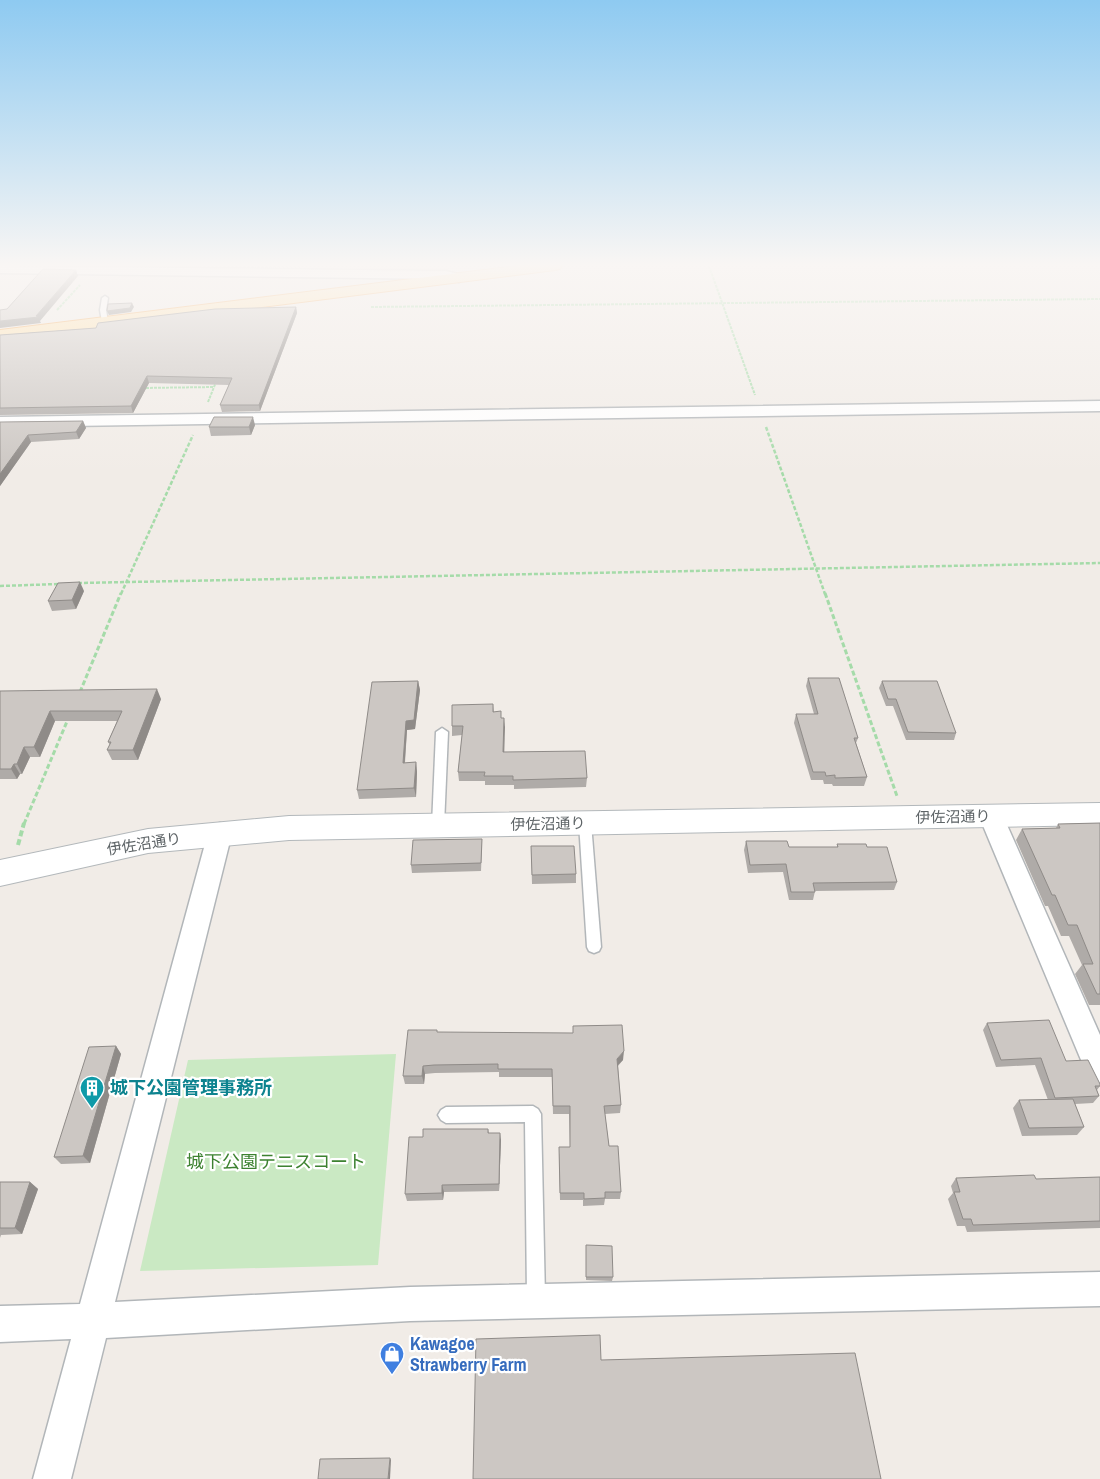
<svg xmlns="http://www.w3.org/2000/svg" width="1100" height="1479" font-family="'Archivo Narrow','Noto Sans JP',sans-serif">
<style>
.green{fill:#cae9c3}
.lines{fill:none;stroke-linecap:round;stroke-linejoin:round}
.lane-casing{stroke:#b2b6b9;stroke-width:3}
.street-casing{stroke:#b2b6b9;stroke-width:3}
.secondary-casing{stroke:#b3b8bb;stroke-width:2}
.primary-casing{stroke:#f6ac5a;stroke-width:2}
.path-far3{stroke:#a5dba9;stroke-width:2;stroke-dasharray:3 1;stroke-linecap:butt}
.path-far2{stroke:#a5dba9;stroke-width:2.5;stroke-dasharray:4 2;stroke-linecap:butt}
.path-far1{stroke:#a5dba9;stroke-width:3;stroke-dasharray:5 2.5;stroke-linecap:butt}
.path{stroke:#a5dba9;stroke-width:4;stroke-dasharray:6 3;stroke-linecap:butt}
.lane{fill:#fff;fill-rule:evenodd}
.street{fill:#fff;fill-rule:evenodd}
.secondary{fill:#fff;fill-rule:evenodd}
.primary{fill:#ffe2ad;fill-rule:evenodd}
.wall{fill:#afaba8}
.shaded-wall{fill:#8f8b88}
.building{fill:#ccc7c3;stroke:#8f8b88}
.labels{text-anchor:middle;stroke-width:4.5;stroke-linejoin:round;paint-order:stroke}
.street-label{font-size:15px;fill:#5e6467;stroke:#fff}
.near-culture-label{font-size:18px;font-weight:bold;fill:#0d838f;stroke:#fff;text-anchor:start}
.near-park-label{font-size:18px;fill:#3d8231;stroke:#fff}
.near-shop-label{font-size:18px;font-weight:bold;fill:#366cbe;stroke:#fff;text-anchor:start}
</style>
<rect width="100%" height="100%" fill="#f1ece7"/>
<path class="green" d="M396,1054l-18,211 -238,6 48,-211z"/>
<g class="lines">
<defs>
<g id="lane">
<path d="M105,296l3,2 -2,12 2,12 -3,2 -3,-2 -2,-12 2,-12z"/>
<path d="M442,728l6,4 -4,94 -2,3h-8l-2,-3 4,-94z"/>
<path d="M585,818l4,2 2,3 10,124 -2,4 -5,2 -5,-2 -2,-4 -8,-124 2,-3z"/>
<path d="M533,1106l5,3 3,5 4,184 -3,6 -6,3 -6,-3 -3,-6 -2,-176 -79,1 -5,-3 -3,-5 3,-5 5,-3z"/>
</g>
<g id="street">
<path d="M0,266l446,5 17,4 2,3 -6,4 -13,-3 -446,-6z"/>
<path d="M1100,401v10l-1100,16v-10z"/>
<path d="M991,807l9,2 3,7 97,219v48l-11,-4 -110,-263 3,-7z"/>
<path d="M220,823l9,3 3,7 -117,469 295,-15 690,-15v34l-690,15 -304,17 -35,141h-38l38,-140 -71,3v-36l80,-2 128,-471 3,-7z"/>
</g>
<path id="secondary" d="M1100,803v22l-811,15 -141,13 -148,33v-26l148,-31 141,-13z"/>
<path id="primary" d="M517,266h45l-2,3 -5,1 -555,70v-10z"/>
</defs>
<use href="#lane" class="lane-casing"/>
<use href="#street" class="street-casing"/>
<use href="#secondary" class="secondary-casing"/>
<use href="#primary" class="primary-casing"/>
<g class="path-far3">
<path d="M709,266l46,129"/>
<path d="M371,307l729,-8"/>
<path d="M57,310l23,-25"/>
<path d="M142,388l72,-1"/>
<path d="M208,402l8,-20"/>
</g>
<g class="path-far2">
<path d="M766,427l59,167"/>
<path d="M78,583l1022,-20"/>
<path d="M0,586l59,-2"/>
<path d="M121,594l72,-159"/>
</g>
<g class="path-far1">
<path d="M825,593l72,203"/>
<path d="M80,692l41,-99"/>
<path d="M24,824l44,-105"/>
</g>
<path class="path" d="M18,845l6,-22"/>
<use href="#lane" class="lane"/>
<use href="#street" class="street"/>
<use href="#secondary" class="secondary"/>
<use href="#primary" class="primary"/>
</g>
<g class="wall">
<path d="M296,307l1,6 -37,98 -38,1 -2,-7 9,-20 -80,-2 -16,30 -133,2v-80l96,-7z"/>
<path d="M83,421l3,7 -7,11 -48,3 -31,44v-64z"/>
<path d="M255,425l-4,10 -40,1 -2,-9z"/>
<path d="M84,591l-8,18 -24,2 -4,-10z"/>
<path d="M808,678l50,60 -2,5 11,34 -3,9h-31l-1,-2h-8l-1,-4h-12l-17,-57 2,-9h18l-8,-28z"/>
<path d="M418,681l2,9 -5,39 -8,1 -2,33 11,-1 1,10 -1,25 -57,2 -2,-9z"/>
<path d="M882,681l74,52 -2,7h-48l-13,-34h-7l-7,-18z"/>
<path d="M0,691l161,8 -23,61h-26l-5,-10 3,-5 -2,-3 9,-21h-62l-15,36h-10l-8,17h-2l-3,5h-17z"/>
<path d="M493,704l1,8 7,6h3v34l83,26 -1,9 -72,2v-4h-29v-4h-26l-1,-9 4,-37 -10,1v-10z"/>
<path d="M1100,823v182h-11l-14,-31 7,-9 -13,-29h-8l-13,-30h-3l-29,-66 6,-11 34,-1 2,-4z"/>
<path d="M482,839v8l-1,24 -69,2 -1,-8z"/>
<path d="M746,841l43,6h48v-3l30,3 30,35 -3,8 -79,1 -2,9h-24l-6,-28 -35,1 -4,-23z"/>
<path d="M531,846l45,28v9l-44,1z"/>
<path d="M987,1023l79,38 34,23v2l-3,4 2,6 -6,7 -18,1 9,23 -7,8 -55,1 -9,-28 6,-8h29l-13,-35 -39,2 -13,-37z"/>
<path d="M437,1032l186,28 -5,6 3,39 -1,8 -15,1 4,32 12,46 -1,7h-15l-1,6 -21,1v-6h-23l-1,-46 11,-7 -1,-33h-16l-1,-37h-53v-5l-64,1 -10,1 -1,10h-19l-2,-8z"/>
<path d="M116,1046l5,8 -31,109 -29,1 -7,-7z"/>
<path d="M488,1129l1,4 12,7 -2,51 -55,1 -1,8 -36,1 -2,-7 18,-57z"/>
<path d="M1100,1177v51l-133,4 -2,-6h-8l-9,-27 5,-6 -2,-7 5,-8 80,1z"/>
<path d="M0,1182h30l8,7 -16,45 -21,1 -1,3z"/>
<path d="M586,1248l27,29 -1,4 -26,-1z"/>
</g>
<g class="shaded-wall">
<path d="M76,270l2,6 -38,45 1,2 -41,5v-7l36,-5z"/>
<path d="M132,303l2,4 -3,5 -22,3 -2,-4z"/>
<path d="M296,307l1,6 -37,98 -1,-6z"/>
<path d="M147,376l2,7 -16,30 -2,-7z"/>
<path d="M253,417l2,8 -4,10 -2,-8z"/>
<path d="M83,421l3,7 -7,11 -3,-7z"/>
<path d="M28,435l3,7 -31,44v-12z"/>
<path d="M80,582l4,9 -8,18 -4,-9z"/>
<path d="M418,681l2,9 -5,39 -8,1 -3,42 -1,-9 3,-42z"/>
<path d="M157,689l4,10 -23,61 -5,-10z"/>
<path d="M50,711l5,10 -15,36 -6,-10z"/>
<path d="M504,718l1,9 -1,35 -1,-10z"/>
<path d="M24,747l6,10 -8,17 -5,-10z"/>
<path d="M416,762l1,10 -1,25 -2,-9z"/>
<path d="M14,764l6,10 -3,5 -6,-10z"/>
<path d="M116,1046l5,8 -31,109 -7,-7z"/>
<path d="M624,1051l-1,9 -7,7 1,-8z"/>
<path d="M423,1066l2,8 -1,10 -2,-8z"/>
<path d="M500,1133l1,7 -2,51v-7z"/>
<path d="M30,1182l8,7 -16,45 -7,-6z"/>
<path d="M442,1185l2,7 -1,8 -1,-7z"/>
<path d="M390,1458l1,2 -1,19h-2z"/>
</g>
<g class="building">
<path d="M43,269l33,1 -40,46 3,1 -39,4v-11l7,-1z"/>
<path d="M132,303l-2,5 -23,3 1,-7z"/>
<path d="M296,307l-37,98h-39l12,-27 -85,-2 -16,30 -131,2v-73l96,-7 2,-5 117,-14z"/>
<path d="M214,417h39l-4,10h-40z"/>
<path d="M83,421l-7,11 -48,3 -28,39v-52z"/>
<path d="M80,582l-8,18 -24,1 10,-18z"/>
<path d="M808,678h31l19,60h-4l13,39 -32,1v-3l-9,1 -1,-4h-12l-17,-58h22z"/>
<path d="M418,681l-4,39 -8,1 -3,42 13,-1 -2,26 -57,2 15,-108z"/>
<path d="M882,681h55l19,52 -48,-1 -12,-33h-8z"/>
<path d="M157,689l-24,61h-26l4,-8h-3l14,-31h-72l-16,36h-10l-7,17h-3l-3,5h-11v-78z"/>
<path d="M493,704v8l8,-1v7h3l-1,34 82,-1 2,27 -74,2v-4h-29l1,-4h-27l5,-46h-11v-21z"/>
<path d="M1100,823v171h-3l-14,-30h10l-16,-39h-9l-13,-30h-3l-30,-66 38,-1 -2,-4z"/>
<path d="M482,839l-1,24 -70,2 2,-25z"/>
<path d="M746,841h41l2,6h49l-1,-3h29l1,3h20l10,35 -84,1 2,9h-24l-5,-28 -36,1z"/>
<path d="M531,846h43l2,28 -44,1z"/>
<path d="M1049,1020l17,41 22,-1 12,24v2h-5l4,10 -44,2 -14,-40 -40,2 -14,-37z"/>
<path d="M622,1025l2,26 -7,8 4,46 -17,1 5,40h9l3,46h-16v6l-21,1v-6h-24l-1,-46h11v-41h-17l-1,-37h-54v-5l-64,1 -11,1 -1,10h-19l5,-46h29v2l136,1v-7z"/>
<path d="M116,1046l-33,110 -29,1 35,-110z"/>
<path d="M1073,1099l11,28 -55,1 -10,-28z"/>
<path d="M423,1129h65v4h12l-1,51 -57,1v8l-37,1 4,-57h14z"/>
<path d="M1034,1175l2,4 64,-2v44l-127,4 -2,-6h-8l-9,-27h6l-4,-14z"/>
<path d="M0,1182h30l-15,46h-15z"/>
<path d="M586,1245l26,1 1,31h-27z"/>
<path d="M600,1335l1,25 254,-7 26,126h-408l3,-140z"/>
<path d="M390,1458l-2,21h-70l2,-20z"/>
</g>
<linearGradient id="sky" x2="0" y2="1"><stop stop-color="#8ecaf1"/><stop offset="0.56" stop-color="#f9f6f4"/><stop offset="1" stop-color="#f9f6f4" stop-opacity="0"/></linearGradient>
<rect width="1100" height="473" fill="url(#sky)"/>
<defs>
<symbol id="building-pin" viewBox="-11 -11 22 30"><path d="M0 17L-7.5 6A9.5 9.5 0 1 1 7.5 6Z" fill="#0f9aa8" stroke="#fff"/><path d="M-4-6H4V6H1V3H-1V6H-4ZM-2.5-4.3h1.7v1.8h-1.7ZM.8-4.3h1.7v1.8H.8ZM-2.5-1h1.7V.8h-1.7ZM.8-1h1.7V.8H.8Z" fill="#fff"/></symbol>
<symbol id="shop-pin" viewBox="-11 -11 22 30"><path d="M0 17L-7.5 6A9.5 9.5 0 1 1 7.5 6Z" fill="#3f7fe0" stroke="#fff"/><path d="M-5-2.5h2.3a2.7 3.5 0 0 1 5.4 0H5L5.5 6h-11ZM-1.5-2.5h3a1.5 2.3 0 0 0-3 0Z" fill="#fff"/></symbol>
</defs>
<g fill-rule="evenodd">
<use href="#building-pin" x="78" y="1074" width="28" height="38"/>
<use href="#shop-pin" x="378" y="1340" width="28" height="38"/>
</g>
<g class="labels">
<g class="street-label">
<text transform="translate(953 817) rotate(-1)" y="5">伊佐沼通り</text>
<text transform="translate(548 824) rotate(-1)" y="5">伊佐沼通り</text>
<text transform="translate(144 844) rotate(-9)" y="5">伊佐沼通り</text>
</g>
<g class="near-culture-label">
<text x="110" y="1094">城下公園管理事務所</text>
</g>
<g class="near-park-label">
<text x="276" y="1168">城下公園テニスコート</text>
</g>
<g class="near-shop-label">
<text x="410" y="1350">Kawagoe<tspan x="410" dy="21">Strawberry Farm</tspan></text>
</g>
</g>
</svg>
